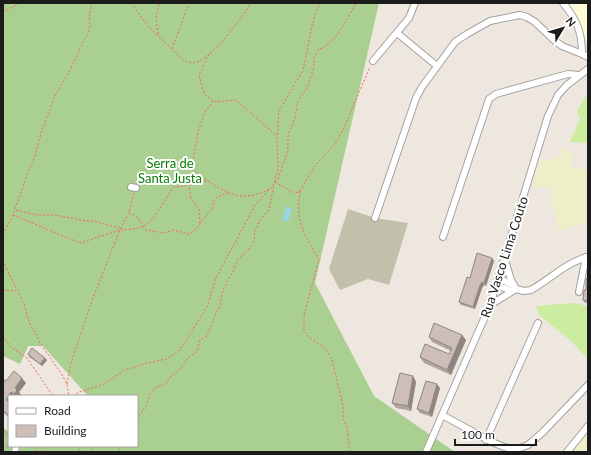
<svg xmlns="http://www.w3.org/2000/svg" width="591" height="455" font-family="Lato,sans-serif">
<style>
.education{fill:#fffbd6}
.construction{fill:#c2c0aa}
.farmland{fill:#eeeec8}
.grass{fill:#cceca0}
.forest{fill:#a9d090}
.water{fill:#9bd5df}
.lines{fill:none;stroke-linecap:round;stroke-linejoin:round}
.minor-casing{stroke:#a2a2a2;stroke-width:8}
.path{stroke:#ff605e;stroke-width:1;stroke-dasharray:2 2;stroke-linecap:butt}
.minor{stroke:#fff;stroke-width:6}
.wall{fill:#b0a49e}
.shaded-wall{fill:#908681}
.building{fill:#cdbfb8;stroke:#908681}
.labels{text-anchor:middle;stroke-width:4;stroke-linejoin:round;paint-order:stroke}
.park-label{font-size:13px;fill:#047d04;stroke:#fff}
.street-label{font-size:13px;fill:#1b1b1b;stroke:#fff}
</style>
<rect width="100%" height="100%" fill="#ede7df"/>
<path class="education" d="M568,3h20v44l-9,-28z"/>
<path class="construction" d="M348,209l27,9 33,5 -19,62 -21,-6 -28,11 -11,-21z"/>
<g class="farmland">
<path d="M562,148l11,4 -1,16 16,2v52l-29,9 -10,-44h-17l8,-26 18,-3z"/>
<path d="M588,433v19h-18z"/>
</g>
<g class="grass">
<path d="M588,92v51l-18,-1 10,-23 -3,-8z"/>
<path d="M573,303l15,3v53l-18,-19 -31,-25 -3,-9z"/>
</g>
<path class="forest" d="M3,3h376l-64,280 59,113 81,56h-452v-25l4,4 2,-1v16h128v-50h-49l-45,-50h-15l-8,18 -17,-8z"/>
<path class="water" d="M286,206l6,2 -4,14 -6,-2z"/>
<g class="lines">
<defs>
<g id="minor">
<path d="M563,3c14,17 19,29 19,51l6,3"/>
<path d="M397,33l40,33"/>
<path d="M373,61l36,-43 6,-15"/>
<path d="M131,187l5,1"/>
<path d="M375,218l41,-120 6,-11 33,-45 12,-8 23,-13 30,-6 7,2 8,5 19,18 8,6 20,8"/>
<path d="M443,237l46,-138 7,-5 72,-20 10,1"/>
<path d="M505,260l6,20 5,9"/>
<path d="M498,278l15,7"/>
<path d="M496,285l16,6"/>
<path d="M579,292l7,-35"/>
<path d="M490,305l26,-16 8,2 7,-1c20,-11 35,-28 57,-33"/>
<path d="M442,415l50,27 12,5 9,2 7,-1 8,-3 15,-13 45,-47"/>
<path d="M486,440l52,-117"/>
<path d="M15,452l1,-6"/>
<path d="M426,452l64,-147 58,-189 10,-21 9,-10 21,-16"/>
<path d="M567,452l21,-26"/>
</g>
</defs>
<use href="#minor" class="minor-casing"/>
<g class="path">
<path d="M131,3l17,23 34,33c5,3 9,5 15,3 16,-5 45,-44 54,-59"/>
<path d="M3,12l17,-9"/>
<path d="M158,34l-2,-16 3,-15"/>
<path d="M172,49l17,-46"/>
<path d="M209,54l-10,21 5,19 11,8 21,-2 41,36"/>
<path d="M275,182l3,-3 10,-29v-15l7,-17 3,-17 9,-13 7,-21v-10l5,-8c17,-5 28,-31 37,-46"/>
<path d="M275,182l20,11 5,-2 14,-24 21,-23 8,-14 27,-63"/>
<path d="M137,183c2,-5 3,-11 8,-13 6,-4 33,-7 40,-5 5,2 10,7 15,11 25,16 42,29 71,12"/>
<path d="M300,191c-5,32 4,42 19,69l-15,55v16l7,8 14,9 7,11 11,47v13l4,7 3,26"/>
<path d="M16,210l21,5h18l31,6h7l27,7"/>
<path d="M129,212l9,6 8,12 18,3 9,-3 16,4 8,-5 3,-6 13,-15c-1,-11 6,-13 16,-15"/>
<path d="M13,215l67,28 40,-13 9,-18 5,-19"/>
<path d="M200,223l-1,-14 -8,-10 -2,-14 9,-53 7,-20 8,-11"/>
<path d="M3,234l10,-19 14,-40 8,-19 7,-26 13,-34 15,-26 12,-26 6,-10 2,-7 -1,-10 3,-14"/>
<path d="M3,261l21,43 5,18 13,24 19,27 6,11 2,12"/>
<path d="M3,290l13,1"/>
<path d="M3,336l7,10 17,12 26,38"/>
<path d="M67,384l4,-21 23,-68 26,-65c7,0 15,-1 22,-3 14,-6 23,-30 32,-40l8,-1 25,-5"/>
<path d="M73,396l6,-4 23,-7 23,-15 22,-7 20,-4 13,-9 27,-43 9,-29 39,-73 18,-19 5,-16 -1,-30 2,-29 24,-41 9,-44 4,-15 5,-8"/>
<path d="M137,420l10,-16 4,-12 6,-5 9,-3 5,-8 8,-6 8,-11 10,-8 3,-11 7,-4 9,-23 4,-6 2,-14 5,-11 6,-10 5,-13 12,-11 4,-6 1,-11 4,-10 10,-11 5,-25"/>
<path d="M3,430l6,8"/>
<path d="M60,446h4"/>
<path d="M77,446l4,6"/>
<path d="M88,446l7,6"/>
<path d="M5,452l4,-12"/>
<path d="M35,452l2,-6"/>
<path d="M45,452l2,-6"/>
<path d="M116,452l7,-6"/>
</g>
<use href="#minor" class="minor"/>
</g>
<g class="wall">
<path d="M492,258l2,3 -8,25 -2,-1 -2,3 -7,21 -14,-4 -2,-3 11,-24z"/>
<path d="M588,278v25h-3l-2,-3z"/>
<path d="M462,335l4,5 -15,35 -27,-12 -4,-6 29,-3 2,-3 -19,-9 -3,-5z"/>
<path d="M28,354l19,6 -5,6 -13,-9z"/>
<path d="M413,376l3,6 -5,29 -15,-3 -4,-5z"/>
<path d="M3,379l3,2 20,2 -7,9 2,3 -1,1h-11v22l-5,-5h-1z"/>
<path d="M440,388l-8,29 -12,-4 -3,-4z"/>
</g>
<g class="shaded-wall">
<path d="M492,258l2,3 -8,25 -2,-3z"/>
<path d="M482,282l2,3 -2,3 -7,21 -2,-2 7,-22z"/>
<path d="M462,335l4,5 -15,35 -4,-5z"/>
<path d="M45,358l2,2 -5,6 -2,-2z"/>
<path d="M413,376l3,6 -5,29 -3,-5z"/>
<path d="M22,378l4,5 -7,9 2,3 -1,1h-5l-1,-2 1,-6z"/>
<path d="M437,384l3,4 -8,29 -3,-4z"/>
<path d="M11,392l3,4h-5v8l-3,-4z"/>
</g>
<g class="building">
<path d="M477,253l15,5 -8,25 -2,-1 -2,3 -7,22 -14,-5 8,-25 3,1z"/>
<path d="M588,278v23l-5,-1 1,-10h2v-11z"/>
<path d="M434,323l28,12 -15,35 -27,-13 5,-13 24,10 3,-6 -23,-11z"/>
<path d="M32,348l13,10 -5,6 -12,-10z"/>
<path d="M14,371l8,7 -7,10 2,2 -3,4 -3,-2 -5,8 3,2v14l-6,-6v-31l3,2z"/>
<path d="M400,373l13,3 -5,30 -16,-3z"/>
<path d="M426,381l11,3 -8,29 -12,-4z"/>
</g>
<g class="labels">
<g class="park-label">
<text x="170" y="168">Serra de<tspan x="170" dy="15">Santa Justa</tspan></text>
</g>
<g class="street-label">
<text transform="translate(504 257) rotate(-72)" y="5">Rua Vasco Lima Couto</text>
</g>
</g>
<rect width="591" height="455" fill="none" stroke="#1b1b1b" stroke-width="8"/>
<rect x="8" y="395" width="130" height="52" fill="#ffffff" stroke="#a4a4a4"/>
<rect x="16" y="408" width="20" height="6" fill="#ffffff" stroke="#a4a4a4"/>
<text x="44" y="415" font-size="12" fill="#1b1b1b">Road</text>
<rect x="16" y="425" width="20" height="12" fill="#cdbfb8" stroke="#a4a4a4"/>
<text x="44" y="435" font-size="12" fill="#1b1b1b">Building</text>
<g transform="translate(563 28) rotate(52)" stroke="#ffffff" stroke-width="3" paint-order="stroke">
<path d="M0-3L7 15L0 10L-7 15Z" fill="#1b1b1b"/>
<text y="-6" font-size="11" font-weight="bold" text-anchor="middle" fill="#1b1b1b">N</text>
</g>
<path d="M455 439v6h81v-6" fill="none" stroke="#1b1b1b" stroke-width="2"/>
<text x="461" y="439" font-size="12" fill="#1b1b1b" stroke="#ffffff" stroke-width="3" paint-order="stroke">100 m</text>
</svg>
